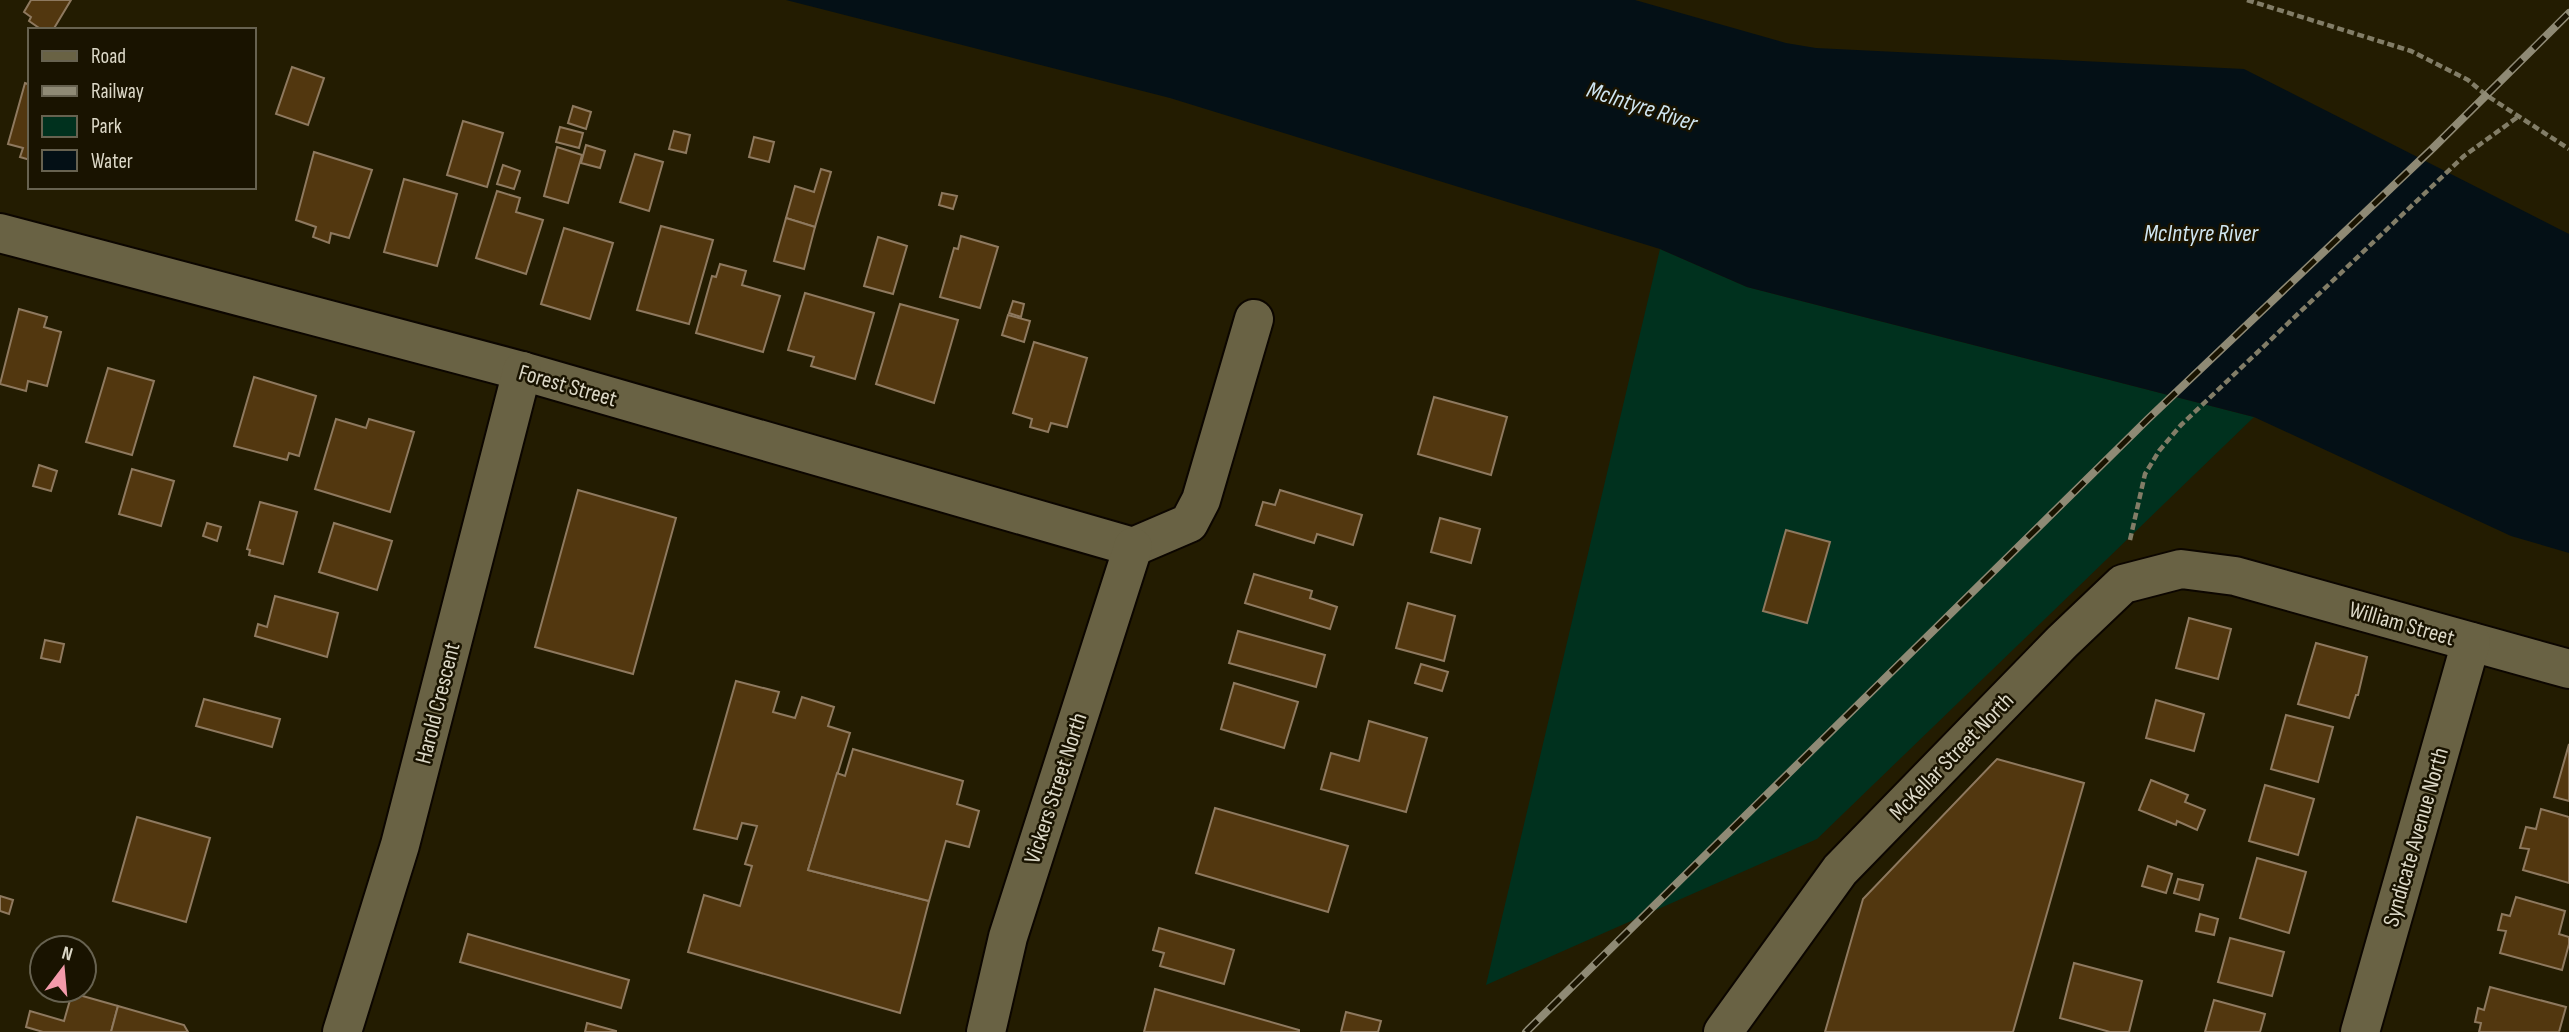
<svg xmlns="http://www.w3.org/2000/svg" width="2569" height="1032" font-family="'Sofia Sans Condensed',sans-serif">
<style>
.green{fill:#00311e}
.water{fill:#041016}
.building{fill:#52370f;stroke:#8e795f;stroke-width:2}
.lines{fill:none;stroke-linecap:round;stroke-linejoin:round}
.minor-casing{stroke:#0c0600;stroke-width:42}
.path{stroke:#827d67;stroke-width:4.5;stroke-dasharray:7 3.5;stroke-linecap:butt}
.minor{stroke:#696244;stroke-width:38}
.rail-casing{stroke:#8f8a75;stroke-width:8}
.rail{stroke:#191300;stroke-width:5;stroke-dasharray:16;stroke-linecap:butt}
.labels{text-anchor:middle;stroke-width:5;stroke-linejoin:round;paint-order:stroke}
.street-label{font-size:23px;fill:#dcd8c7;stroke:#191300}
.water-label{font-size:24px;font-style:italic;fill:#cfe5f0;stroke:#191300}
</style>
<rect width="100%" height="100%" fill="#231c01"/>
<path class="green" d="M1660,249l87,38 507,130 -437,422 -331,146z"/>
<path class="water" d="M786,0h849l151,43 30,5 428,21 325,165v319l-58,-17 -257,-119 -507,-130 -87,-38 -490,-151z"/>
<g class="building">
<path d="M31,0h40l-18,30h-11l-13,-9 2,-4 -7,-5z"/>
<path d="M292,67l32,11 -16,47 -32,-11z"/>
<path d="M25,83l5,2v75l-10,-3 3,-9 -15,-4z"/>
<path d="M573,106l18,6 -5,17 -18,-6z"/>
<path d="M463,121l40,12 -16,54 -40,-12z"/>
<path d="M560,127l23,6 -4,15 -23,-6z"/>
<path d="M674,131l16,4 -4,18 -17,-4z"/>
<path d="M754,137l20,5 -5,20 -20,-5z"/>
<path d="M586,145l19,6 -5,17 -19,-5z"/>
<path d="M557,147l25,8 -14,48 -24,-7z"/>
<path d="M314,152l58,18 -23,68 -18,-5 -2,10 -16,-6 3,-10 -20,-7z"/>
<path d="M635,154l28,8 -14,49 -29,-9z"/>
<path d="M503,165l17,6 -6,18 -17,-5z"/>
<path d="M821,169l10,3 -16,55 -29,-9 9,-32 19,6z"/>
<path d="M404,179l53,15 -20,72 -53,-14z"/>
<path d="M497,191l23,7 -4,14 27,8 -17,54 -50,-16z"/>
<path d="M942,193l15,3 -4,13 -14,-4z"/>
<path d="M786,218l29,9 -11,42 -30,-8z"/>
<path d="M661,226l52,14 -24,84 -52,-14z"/>
<path d="M564,228l49,15 -23,76 -49,-15z"/>
<path d="M961,236l37,11 -18,61 -40,-11 14,-49 4,1z"/>
<path d="M878,237l29,9 -14,48 -29,-8z"/>
<path d="M720,264l26,7 -4,14 38,11 -17,56 -67,-19 16,-57 4,1z"/>
<path d="M805,293l69,20 -19,66 -44,-13 3,-9 -26,-7z"/>
<path d="M1013,301l11,3 -3,13 -12,-4z"/>
<path d="M900,304l58,16 -24,83 -58,-19z"/>
<path d="M19,309l28,8 -3,10 17,5 -14,54 -19,-5 -2,10 -26,-7z"/>
<path d="M1008,315l22,6 -6,21 -22,-7z"/>
<path d="M1034,342l53,16 -20,69 -16,-4 -3,9 -18,-5 2,-8 -19,-6z"/>
<path d="M108,368l46,13 -22,74 -46,-13z"/>
<path d="M254,377l62,19 -17,60 -10,-3 -2,7 -53,-14z"/>
<path d="M1434,397l73,20 -16,58 -73,-21z"/>
<path d="M336,419l30,9 3,-9 45,13 -24,80 -75,-23z"/>
<path d="M39,465l18,6 -6,20 -18,-5z"/>
<path d="M132,469l42,12 -13,45 -42,-12z"/>
<path d="M578,490l98,28 -43,156 -98,-27z"/>
<path d="M1280,490l82,25 -9,30 -36,-11 -3,9 -58,-18 7,-23 12,3z"/>
<path d="M260,502l37,10 -14,52 -34,-9 1,-5 -3,-1z"/>
<path d="M1440,518l40,11 -9,34 -40,-11z"/>
<path d="M207,523l14,4 -4,14 -14,-5z"/>
<path d="M334,523l58,18 -15,49 -58,-18z"/>
<path d="M1786,530l44,12 -23,81 -44,-12z"/>
<path d="M1254,574l58,17 -2,7 27,9 -7,22 -85,-26z"/>
<path d="M275,596l63,17 -11,44 -72,-21 3,-12 9,3z"/>
<path d="M1408,603l47,13 -11,45 -48,-13z"/>
<path d="M2189,618l42,11 -13,50 -42,-11z"/>
<path d="M1238,631l87,24 -9,32 -87,-24z"/>
<path d="M45,640l19,4 -4,18 -19,-4z"/>
<path d="M2316,643l51,14 -9,38h-2l-7,23 -51,-14z"/>
<path d="M1421,664l27,8 -6,19 -27,-8z"/>
<path d="M736,681l43,11 -6,20 22,6 7,-21 32,10 -6,19 22,7 -42,137 121,31 -29,112 -212,-61 16,-57 36,11 12,-40 -7,-2 12,-38 -15,-3 -5,16 -43,-10z"/>
<path d="M1234,683l64,19 -14,46 -63,-19z"/>
<path d="M204,699l76,20 -8,28 -76,-21z"/>
<path d="M2156,700l48,14 -10,37 -48,-13z"/>
<path d="M2286,715l47,12 -15,55 -47,-13z"/>
<path d="M1369,721l58,17 -21,74 -85,-23 10,-36 28,8z"/>
<path d="M2569,744v57l-15,-4z"/>
<path d="M853,749l110,32 -6,23 22,7 -10,36 -23,-6 -17,60 -121,-31 29,-97 8,3z"/>
<path d="M1997,759l87,24 -71,249h-188l38,-133z"/>
<path d="M2151,780l37,15 -3,7 20,8 -8,20 -20,-9 -1,4 -37,-15z"/>
<path d="M2265,785l49,14 -16,56 -49,-14z"/>
<path d="M1215,808l133,38 -20,66 -132,-39z"/>
<path d="M2541,809l28,8v66l-46,-13 6,-21 -9,-1 6,-21 10,2z"/>
<path d="M137,817l73,21 -24,84 -73,-21z"/>
<path d="M2257,858l49,14 -17,61 -49,-15z"/>
<path d="M2148,866l24,8 -6,19 -24,-7z"/>
<path d="M2178,879l25,6 -4,15 -25,-7z"/>
<path d="M0,896l13,4 -4,14 -9,-3z"/>
<path d="M2516,897l49,14 -6,23 10,3v7l-7,26 -62,-17 6,-22 -8,-1 4,-16 8,2z"/>
<path d="M2200,914l18,5 -4,16 -18,-4z"/>
<path d="M1159,928l75,22 -10,34 -64,-18 4,-13 -11,-3z"/>
<path d="M468,934l161,46 -8,28 -161,-46z"/>
<path d="M2230,938l54,14 -12,44 -54,-14z"/>
<path d="M2074,963l68,18 -13,51h-19l-50,-14z"/>
<path d="M2490,987l76,20 -7,25h-80l2,-9 -6,-1 3,-14 6,2z"/>
<path d="M1155,989l144,41v2h-155z"/>
<path d="M72,993l46,13 -7,26h-68l-17,-5 4,-16 34,10z"/>
<path d="M2214,1000l51,14 -5,18h-55z"/>
<path d="M118,1006l66,19 4,7h-77z"/>
<path d="M1346,1012l35,9 -3,11h-37z"/>
<path d="M587,1023l29,8v1h-31z"/>
</g>
<g class="lines">
<defs>
<g id="minor">
<path d="M0,233l522,138 611,176"/>
<path d="M1133,547l56,-24 12,-23 53,-181"/>
<path d="M342,1032l58,-187 122,-474"/>
<path d="M986,1032l22,-95 125,-390"/>
<path d="M1723,1032l117,-162 222,-228 61,-58 58,-15 54,7 334,93"/>
<path d="M2360,1032l111,-390"/>
</g>
</defs>
<use href="#minor" class="minor-casing"/>
<g class="path">
<path d="M2247,0l164,51 57,29 18,15 83,54"/>
<path d="M2130,540l15,-66 14,-23 22,-26 283,-269 55,-40"/>
</g>
<use href="#minor" class="minor"/>
<defs>
<path id="rail" d="M1526,1032l622,-613 285,-271 136,-135"/>
</defs>
<use href="#rail" class="rail-casing"/>
<use href="#rail" class="rail"/>
</g>
<g class="labels">
<g class="street-label">
<text transform="translate(568 385) rotate(16)" y="8">Forest Street</text>
<text transform="translate(2402 623) rotate(16)" y="8">William Street</text>
<text transform="translate(437 703) rotate(-76)" y="8">Harold Crescent</text>
<text transform="translate(1951 756) rotate(-46)" y="8">McKellar Street North</text>
<text transform="translate(1055 788) rotate(-72)" y="8">Vickers Street North</text>
<text transform="translate(2415 837) rotate(-74)" y="8">Syndicate Avenue North</text>
</g>
<g class="water-label">
<text transform="translate(1642 106) rotate(18)" y="8">McIntyre River</text>
<text x="2201" y="241">McIntyre River</text>
</g>
</g>
<rect x="28" y="28" width="228" height="161" fill="#191300" stroke="#676250" stroke-width="2"/>
<rect x="42" y="51" width="35" height="10" fill="#696244" stroke="#676250" stroke-width="2"/>
<text x="91" y="63" font-size="21" fill="#dcd8c7">Road</text>
<rect x="42" y="86" width="35" height="10" fill="#8f8a75" stroke="#676250" stroke-width="2"/>
<text x="91" y="98" font-size="21" fill="#dcd8c7">Railway</text>
<rect x="42" y="116" width="35" height="21" fill="#00311e" stroke="#676250" stroke-width="2"/>
<text x="91" y="133" font-size="21" fill="#dcd8c7">Park</text>
<rect x="42" y="150" width="35" height="21" fill="#041016" stroke="#676250" stroke-width="2"/>
<text x="91" y="168" font-size="21" fill="#dcd8c7">Water</text>
<g transform="translate(63 969) rotate(16)"><circle r="33" fill="#191300" stroke="#676250" stroke-width="2"/>
<path d="M0-5L12 26L0 18L-12 26Z" fill="#f39aaa"/>
<text y="-10" font-size="19" font-weight="bold" text-anchor="middle" fill="#dcd8c7">N</text>
</g>
</svg>
